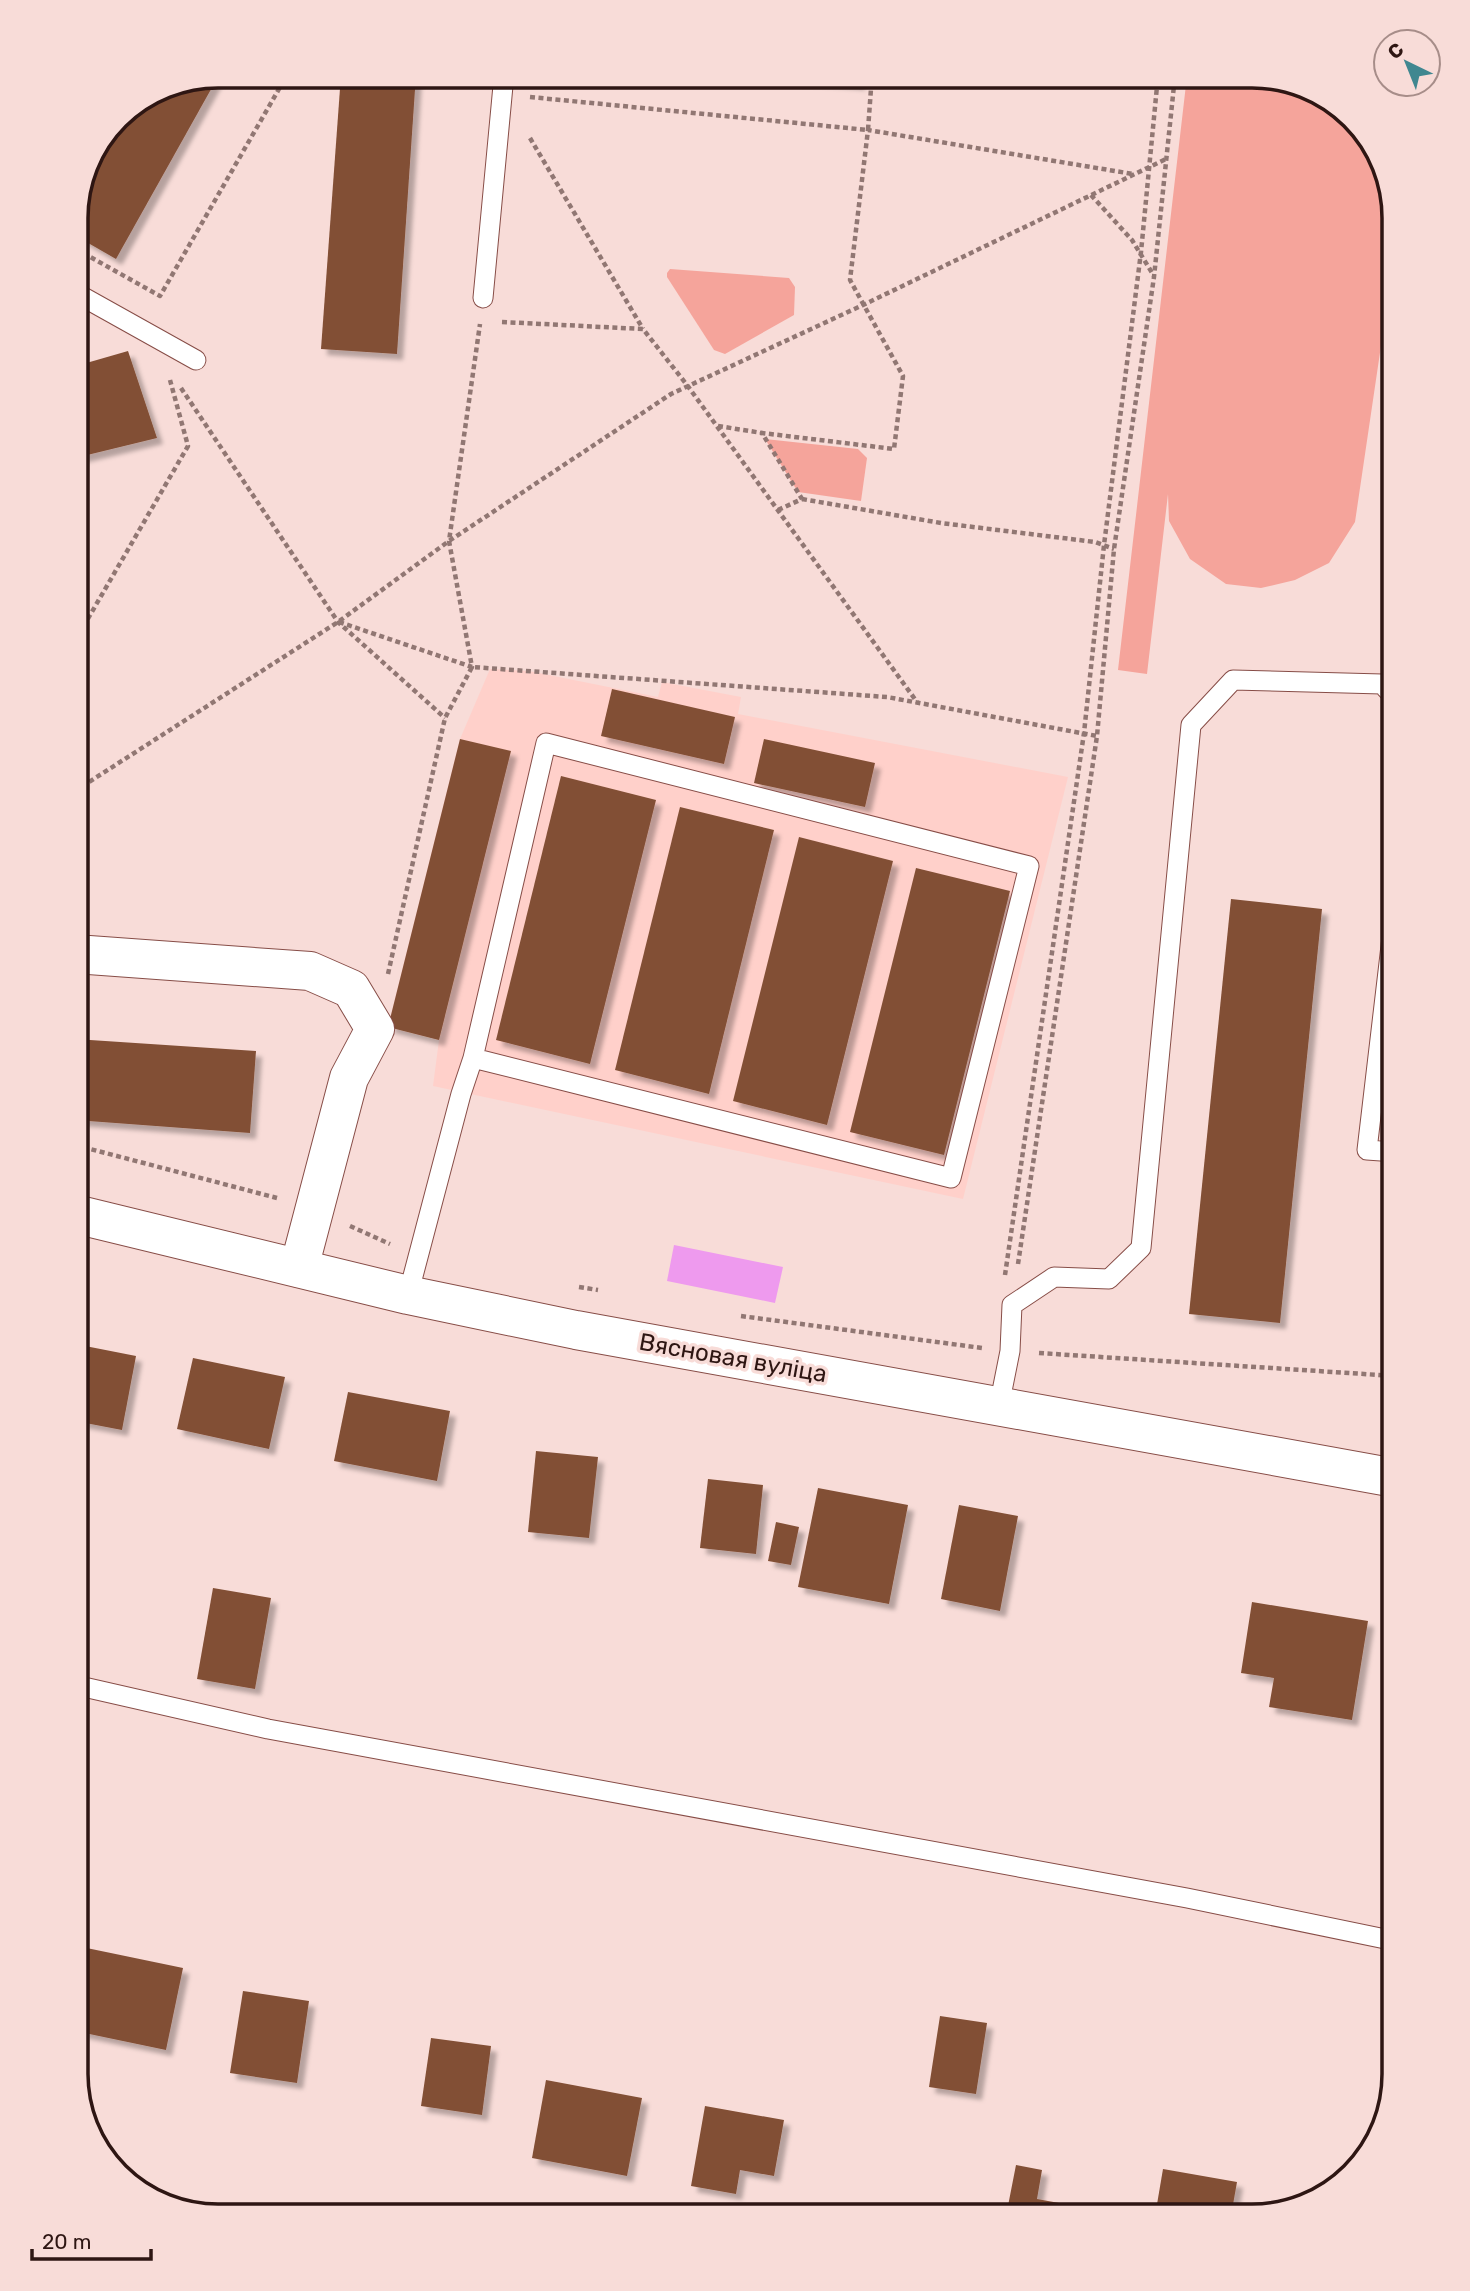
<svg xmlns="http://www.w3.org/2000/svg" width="1470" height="2291" font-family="Rubik,sans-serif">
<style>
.built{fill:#ffd0ca}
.green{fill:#f5a49b}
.water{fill:#ee9aee}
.building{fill:#824f35;filter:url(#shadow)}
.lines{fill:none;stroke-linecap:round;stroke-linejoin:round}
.service-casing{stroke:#874d47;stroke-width:21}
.minor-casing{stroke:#874d47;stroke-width:40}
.path{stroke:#917773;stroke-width:4.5;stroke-dasharray:5 3.5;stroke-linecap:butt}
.service{stroke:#fff;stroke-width:19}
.minor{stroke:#fff;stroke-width:38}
.labels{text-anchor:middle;stroke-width:7;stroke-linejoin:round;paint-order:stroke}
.street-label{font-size:24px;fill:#2e1613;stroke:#f8dcd8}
.rim{fill:none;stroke:#2e1613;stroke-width:3.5}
</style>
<defs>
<filter id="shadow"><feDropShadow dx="6" dy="6" stdDeviation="2" flood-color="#0004"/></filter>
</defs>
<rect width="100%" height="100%" fill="#f8dcd8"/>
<path class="built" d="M490,669l39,2 129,26 4,-15 79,15 -3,17 330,63 -105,422 -530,-113 6,-46 -51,-13 72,-288z"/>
<g class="green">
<path d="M1187,76h76l69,23 48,55 15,63v34l-40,271 -26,41 -34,17 -34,8 -35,-4 -36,-25 -21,-38 -1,-27 -21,180 -29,-4z"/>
<path d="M670,269l119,9 6,9 -1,28 -69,39 -11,-4 -47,-73v-4z"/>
<path d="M765,439l93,10 9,9 -6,43 -63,-9z"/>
</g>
<path class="water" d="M674,1245l109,22 -8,36 -108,-22z"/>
<g class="building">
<path d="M219,75l-103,184 -40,-23v-28l14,-53 27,-39 46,-30z"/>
<path d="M341,75h75l-19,279 -76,-5z"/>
<path d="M779,75h80v9l-80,-7z"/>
<path d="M128,351l29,87 -82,20 1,-92z"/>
<path d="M612,689l123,28 -11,47 -123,-28z"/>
<path d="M460,739l51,12 -72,289 -51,-13z"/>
<path d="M764,739l111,24 -10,44 -111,-24z"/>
<path d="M561,776l95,24 -66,264 -94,-24z"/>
<path d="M680,807l94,23 -65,264 -94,-24z"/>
<path d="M799,837l94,24 -66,264 -94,-24z"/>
<path d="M916,868l94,23 -66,264 -94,-23z"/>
<path d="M1231,899l91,10 -42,414 -91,-9z"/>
<path d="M75,1039l181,12 -6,82 -175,-13z"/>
<path d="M1393,1245l2,1v77l-9,-1z"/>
<path d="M75,1344l61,12 -14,74 -47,-9z"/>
<path d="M193,1358l92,19 -16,72 -92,-20z"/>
<path d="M348,1392l102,19 -13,70 -103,-20z"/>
<path d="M536,1451l62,6 -9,81 -61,-6z"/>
<path d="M708,1479l55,6 -7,69 -56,-6z"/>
<path d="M818,1488l90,17 -19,99 -91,-17z"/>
<path d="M959,1505l59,11 -18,95 -59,-12z"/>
<path d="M776,1522l23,5 -8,38 -23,-4z"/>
<path d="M213,1588l58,10 -16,91 -58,-10z"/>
<path d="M1252,1602l116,19 -16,99 -83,-13 5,-29 -33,-5z"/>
<path d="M77,1946l106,22 -17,82 -91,-19z"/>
<path d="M243,1991l66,10 -12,82 -67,-10z"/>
<path d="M940,2016l47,7 -11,71 -47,-7z"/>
<path d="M431,2038l60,8 -9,69 -61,-9z"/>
<path d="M546,2080l96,18 -15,78 -95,-18z"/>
<path d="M705,2106l79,14 -10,56 -34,-6 -4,24 -45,-8z"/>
<path d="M1016,2165l26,5 -5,29 33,6 -2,11h-62z"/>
<path d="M1163,2169l74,13 -6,34h-76z"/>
<path d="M1293,2199l18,3 -19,5z"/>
</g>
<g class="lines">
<defs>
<g id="service">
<path d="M76,293l120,67"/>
<path d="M483,298l21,-223"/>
<path d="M1395,1152l-28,-2 28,-238"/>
<path d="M408,1295l53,-201 12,-36 73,-315 483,123 -78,312 -478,-120"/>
<path d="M999,1406l11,-55 2,-46 42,-28 55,2 32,-31 50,-523 42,-45 149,4 13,14"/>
<path d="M75,1685l193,44 919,169 208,43"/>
</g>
<g id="minor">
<path d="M75,954l235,17 41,18 24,40 -26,49 -50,190"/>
<path d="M75,1214l333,81 168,35 819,148"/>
</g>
</defs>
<use href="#service" class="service-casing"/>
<use href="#minor" class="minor-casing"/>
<g class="path">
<path d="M530,97l338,33 4,-55"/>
<path d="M530,138l113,191"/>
<path d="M1091,195l41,45 22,36"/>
<path d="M76,249l84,47 127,-221"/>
<path d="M502,322l141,7 44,56 230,317"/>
<path d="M181,388l157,234 107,96"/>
<path d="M718,426l44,7"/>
<path d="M802,499l139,24 154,19 19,7"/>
<path d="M778,510l24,-11 -40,-66 132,16 9,-73 -53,-96 18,-150 265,44"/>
<path d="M339,622l133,45 -23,-126 31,-217"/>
<path d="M75,641l113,-195 -18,-66"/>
<path d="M75,791l263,-169 111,-81 222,-147 192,-89 303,-146"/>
<path d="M388,974l57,-256 27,-51 415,30 210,39"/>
<path d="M75,1145l202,53"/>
<path d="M350,1226l40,18"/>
<path d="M1018,1264l79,-528 17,-187 40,-272 21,-201"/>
<path d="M1005,1275l79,-542 20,-188 37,-293 17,-176"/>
<path d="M579,1287l19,3"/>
<path d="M741,1316l241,32"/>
<path d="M1039,1353l356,23"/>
</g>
<use href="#service" class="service"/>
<use href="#minor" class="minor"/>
</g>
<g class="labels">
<g class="street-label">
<text transform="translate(733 1358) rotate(10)" y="8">Вясновая вуліца</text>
</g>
</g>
<path d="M0 0H1470V2291H0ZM218 88H1252A130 130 0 0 1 1382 218V2074A130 130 0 0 1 1252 2204H218A130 130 0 0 1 88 2074V218A130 130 0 0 1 218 88Z" fill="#f8dcd8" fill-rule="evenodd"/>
<path class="rim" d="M218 88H1252A130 130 0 0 1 1382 218V2074A130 130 0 0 1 1252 2204H218A130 130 0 0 1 88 2074V218A130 130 0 0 1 218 88Z"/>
<g transform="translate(1407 63) rotate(317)"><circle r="33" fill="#f8dcd8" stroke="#a78d89" stroke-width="2"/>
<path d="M0-5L12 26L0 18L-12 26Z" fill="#408790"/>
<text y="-10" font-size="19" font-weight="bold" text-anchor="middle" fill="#2e1613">С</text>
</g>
<path d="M32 2249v10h119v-10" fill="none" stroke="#2e1613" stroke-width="3.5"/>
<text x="42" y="2249" font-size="21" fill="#2e1613" stroke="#f8dcd8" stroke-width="5" paint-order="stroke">20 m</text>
</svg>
